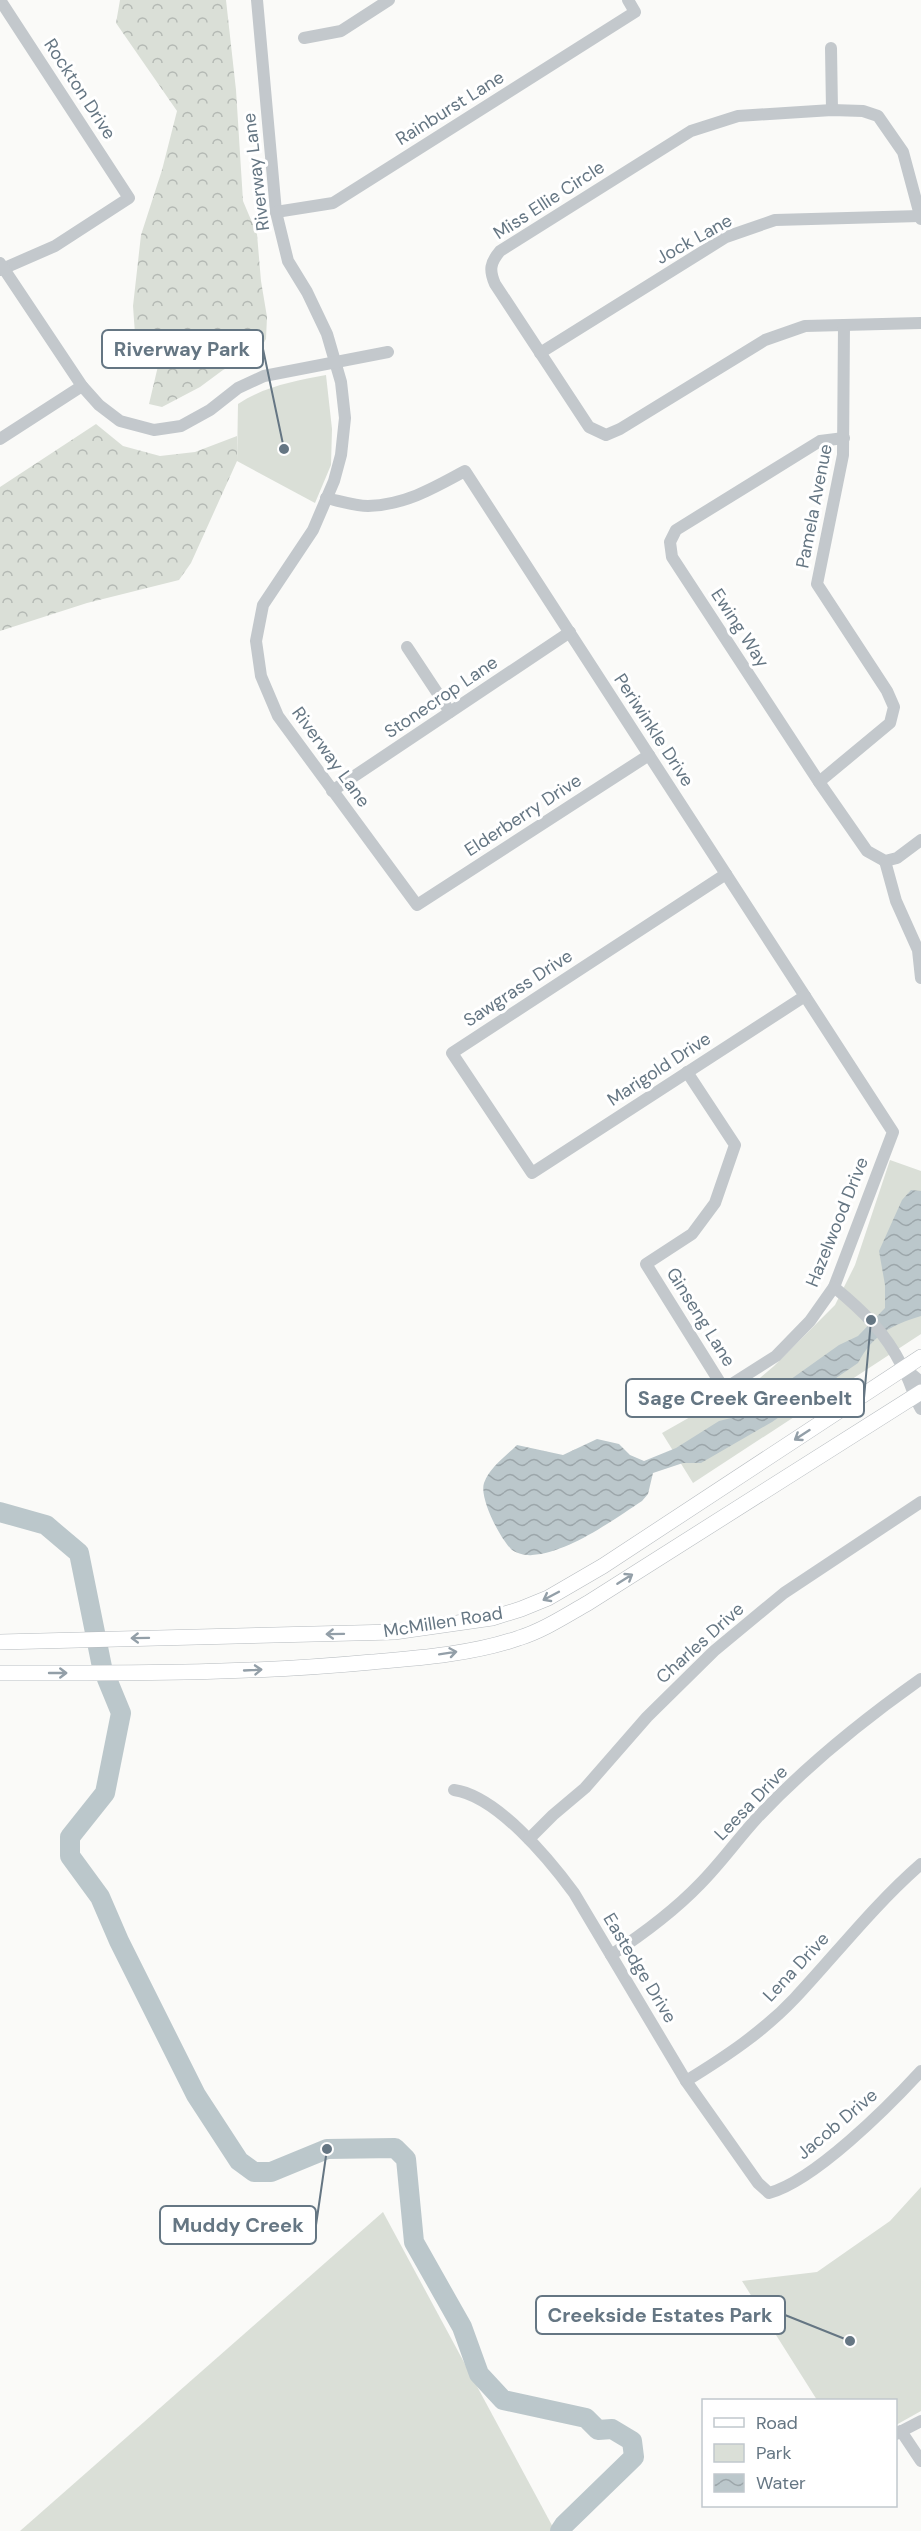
<svg xmlns="http://www.w3.org/2000/svg" width="921" height="2531" font-family="'DM Sans',sans-serif">
<style>
.green{fill:#dadfd7}
.forest{fill:url(#forest-crowns)}
.water{fill:url(#water-waves)}
.lines{fill:none;stroke-linecap:round;stroke-linejoin:round}
.river{stroke:#bbc7cb;stroke-width:20}
.major-casing{stroke:#b5babe;stroke-width:16}
.minor{stroke:#c3c8cc;stroke-width:12}
.major{stroke:#fff;stroke-width:15}
.oneway{stroke:#939fa8}
.labels{text-anchor:middle;stroke-width:6;stroke-linejoin:round;paint-order:stroke}
.street-label{font-size:18px;fill:#657683;stroke:#fff}
.leader{fill:none;stroke:#657683;stroke-width:2}
.callout-dot{fill:#657683;stroke:#fff;stroke-width:2}
.callout{fill:#fff;stroke:#657683;stroke-width:2}
.callout-label{font-size:20px;text-anchor:middle;font-weight:bold;fill:#657683}
</style>
<defs>
<pattern id="forest-crowns" width="20" height="18" patternUnits="userSpaceOnUse" patternTransform="scale(1.5)"><rect width="20" height="18" fill="#dadfd7"/><path d="M2 6a3 3 0 1 1 6 0M12 15a3 3 0 1 1 6 0" fill="none" stroke="#b4b9b4"/></pattern>
<pattern id="water-waves" width="16" height="10" patternUnits="userSpaceOnUse" patternTransform="scale(1.5)"><rect width="16" height="10" fill="#bbc7cb"/><path d="M0 5q4-4 8 0t8 0" fill="none" stroke="#9ca6aa"/></pattern>
</defs>
<rect width="100%" height="100%" fill="#fafaf8"/>
<g class="green">
<path d="M326,375l6,54 -1,36 -16,38 -78,-42 1,-57c27,-18 57,-23 88,-29z"/>
<path d="M890,1160l31,11v163l-228,149 -31,-50 51,-29 22,-5 39,-33 61,-61 20,-40z"/>
<path d="M921,2187v224l-25,14v-25h-79l-75,-119 75,-9 73,-51z"/>
<path d="M383,2212l172,319h-535z"/>
</g>
<g class="forest">
<path d="M120,0h106l10,90 7,111 14,33 4,47 6,36 -1,22 -8,13 -35,18 -23,17 -38,20 -13,-3 9,-38 -23,-32 -2,-28 8,-71 21,-65 15,-59 -61,-88z"/>
<path d="M96,424l27,22 37,10 35,-4 42,-16v25l-46,102 -12,17 -92,23 -87,28v-144z"/>
</g>
<path class="water" d="M911,1190l10,1v125c-30,9 -48,19 -63,47l-86,59 -71,41h-18l-30,10 -5,21 -6,7c-29,19 -74,52 -110,54 -5,1 -17,-2 -21,-6 -11,-11 -32,-51 -27,-66 6,-16 22,-27 33,-38l46,10 34,-16 22,5 11,11 14,6 32,-13 43,-27 20,-5 100,-71 19,-9 27,-28v-23l-6,-34 23,-51z"/>
<g class="lines">
<g class="river">
<path d="M0,1512l46,13 33,28 23,114"/>
<path d="M107,1679l14,34 -16,80 -35,44v19l30,41 19,44 77,154 43,66 15,11h17l56,-23 68,-1 11,11 8,83 48,85 17,47 24,26 83,18 12,12 14,-1 20,12 2,16 -70,68 -4,6"/>
</g>
<defs>
<g id="major">
<path d="M0,1642l394,-10 98,-14 29,-9 27,-11 55,-32 318,-209"/>
<path d="M0,1673c124,0 248,1 372,-11 48,-4 101,-8 147,-24 25,-8 46,-22 69,-35l333,-211"/>
</g>
</defs>
<use href="#major" class="major-casing"/>
<g class="minor">
<path d="M0,0l129,198 -74,48 -55,24"/>
<path d="M257,0l19,212 12,49 19,31 20,42 14,48 4,36 -4,37 -7,26 -21,49 -50,75 -7,36 5,35 17,40 139,189 232,-150"/>
<path d="M304,38l37,-7 48,-31"/>
<path d="M831,48l1,62"/>
<path d="M276,212l57,-9 302,-191 -7,-12"/>
<path d="M921,219l-18,-67 -25,-36 -15,-5 -31,-1 -94,6 -47,15 -191,120c-10,12 -11,19 -5,33l94,143 17,8 14,-6 145,-89 40,-14 116,-3"/>
<path d="M0,263l82,123 17,19 21,16 34,9 27,-4 29,-16 28,-22 26,-12 124,-24"/>
<path d="M540,353l186,-116 49,-17 145,-4"/>
<path d="M844,438l-24,3 -144,89 -6,12 2,15 147,225 48,69 18,10 12,-3 24,-18"/>
<path d="M0,439l82,-53"/>
<path d="M326,498c14,3 29,8 42,8 37,-1 66,-18 97,-35l428,661 -59,155 -24,34 -34,35 -52,33 -78,-125 46,-30 23,-31 20,-58 -48,-73"/>
<path d="M407,647l43,65"/>
<path d="M819,782l71,-59 4,-16 -7,-16 -70,-107 26,-129 1,-130"/>
<path d="M332,791l238,-159"/>
<path d="M885,861l11,40 22,49 3,28"/>
<path d="M726,874l-274,179 80,120 273,-177"/>
<path d="M834,1287c29,24 51,45 68,79 8,14 11,29 19,43"/>
<path d="M904,1368l17,14"/>
<path d="M454,1790c43,6 95,69 120,103l112,188 72,102 11,10c45,-12 119,-86 152,-122"/>
<path d="M529,1839l24,-24 32,-27 62,-71 67,-66 70,-58 137,-91"/>
<path d="M611,1955c32,-21 62,-43 89,-71 20,-20 37,-44 57,-66 49,-52 106,-98 164,-139"/>
<path d="M686,2081c39,-24 77,-49 109,-83 42,-45 79,-93 126,-134"/>
<path d="M901,2431l20,30"/>
<path d="M896,2434l25,-13"/>
</g>
<use href="#major" class="major"/>
</g>
<defs><path id="oneway-shaft" d="M-6 0H5M1.5-3L5.5 0L1.5 3" fill="none" stroke-width="1.6" stroke-linecap="round" stroke-linejoin="round" transform="scale(1.5)"/></defs>
<g class="oneway">
<use href="#oneway-shaft" transform="translate(802 1435) rotate(147)"/>
<use href="#oneway-shaft" transform="translate(625 1579) rotate(-32)"/>
<use href="#oneway-shaft" transform="translate(551 1596) rotate(152)"/>
<use href="#oneway-shaft" transform="translate(335 1634) rotate(179)"/>
<use href="#oneway-shaft" transform="translate(140 1638) rotate(179)"/>
<use href="#oneway-shaft" transform="translate(448 1653) rotate(-9)"/>
<use href="#oneway-shaft" transform="translate(253 1670) rotate(-3)"/>
<use href="#oneway-shaft" transform="translate(58 1673)"/>
</g>
<g class="labels">
<g class="street-label">
<text transform="translate(80 89) rotate(57)" y="6">Rockton Drive</text>
<text transform="translate(450 108) rotate(-32)" y="6">Rainburst Lane</text>
<text transform="translate(256 172) rotate(-97)" y="6">Riverway Lane</text>
<text transform="translate(549 200) rotate(-33)" y="6">Miss Ellie Circle</text>
<text transform="translate(694 239) rotate(-29)" y="6">Jock Lane</text>
<text transform="translate(814 506) rotate(-79)" y="6">Pamela Avenue</text>
<text transform="translate(740 628) rotate(57)" y="6">Ewing Way</text>
<text transform="translate(441 697) rotate(-34)" y="6">Stonecrop Lane</text>
<text transform="translate(654 730) rotate(57)" y="6">Periwinkle Drive</text>
<text transform="translate(331 757) rotate(54)" y="6">Riverway Lane</text>
<text transform="translate(523 815) rotate(-33)" y="6">Elderberry Drive</text>
<text transform="translate(518 988) rotate(-33)" y="6">Sawgrass Drive</text>
<text transform="translate(659 1069) rotate(-33)" y="6">Marigold Drive</text>
<text transform="translate(837 1222) rotate(-68)" y="6">Hazelwood Drive</text>
<text transform="translate(701 1317) rotate(58)" y="6">Ginseng Lane</text>
<text transform="translate(443 1622) rotate(-9)" y="6">McMillen Road</text>
<text transform="translate(700 1643) rotate(-42)" y="6">Charles Drive</text>
<text transform="translate(751 1803) rotate(-46)" y="6">Leesa Drive</text>
<text transform="translate(796 1967) rotate(-47)" y="6">Lena Drive</text>
<text transform="translate(640 1968) rotate(59)" y="6">Eastedge Drive</text>
<text transform="translate(837 2124) rotate(-40)" y="6">Jacob Drive</text>
</g>
</g>
<path class="leader" d="M284 449L263 349M871 1320L864 1398M327 2149L316 2225M850 2341L785 2315"/>
<g class="callout-dot">
<circle cx="284" cy="449" r="6"/>
<circle cx="871" cy="1320" r="6"/>
<circle cx="327" cy="2149" r="6"/>
<circle cx="850" cy="2341" r="6"/>
</g>
<g class="callout">
<rect x="102" y="330" width="161" height="38" rx="6"/>
<rect x="626" y="1379" width="238" height="38" rx="6"/>
<rect x="160" y="2206" width="156" height="38" rx="6"/>
<rect x="536" y="2296" width="249" height="38" rx="6"/>
</g>
<g class="callout-label">
<text x="182" y="356">Riverway Park</text>
<text x="745" y="1405">Sage Creek Greenbelt</text>
<text x="238" y="2232">Muddy Creek</text>
<text x="660" y="2322">Creekside Estates Park</text>
</g>
<rect x="702" y="2399" width="195" height="108" fill="#ffffff" stroke="#c1c8cd" stroke-width="1.5"/>
<rect x="714" y="2418" width="30" height="9" fill="#ffffff" stroke="#c1c8cd" stroke-width="1.5"/>
<text x="756" y="2429" font-size="18" fill="#657683">Road</text>
<rect x="714" y="2444" width="30" height="18" fill="#dadfd7" stroke="#c1c8cd" stroke-width="1.5"/>
<text x="756" y="2459" font-size="18" fill="#657683">Park</text>
<rect x="714" y="2474" width="30" height="18" fill="url(#water-waves)" stroke="#c1c8cd" stroke-width="1.5"/>
<text x="756" y="2489" font-size="18" fill="#657683">Water</text>
</svg>
